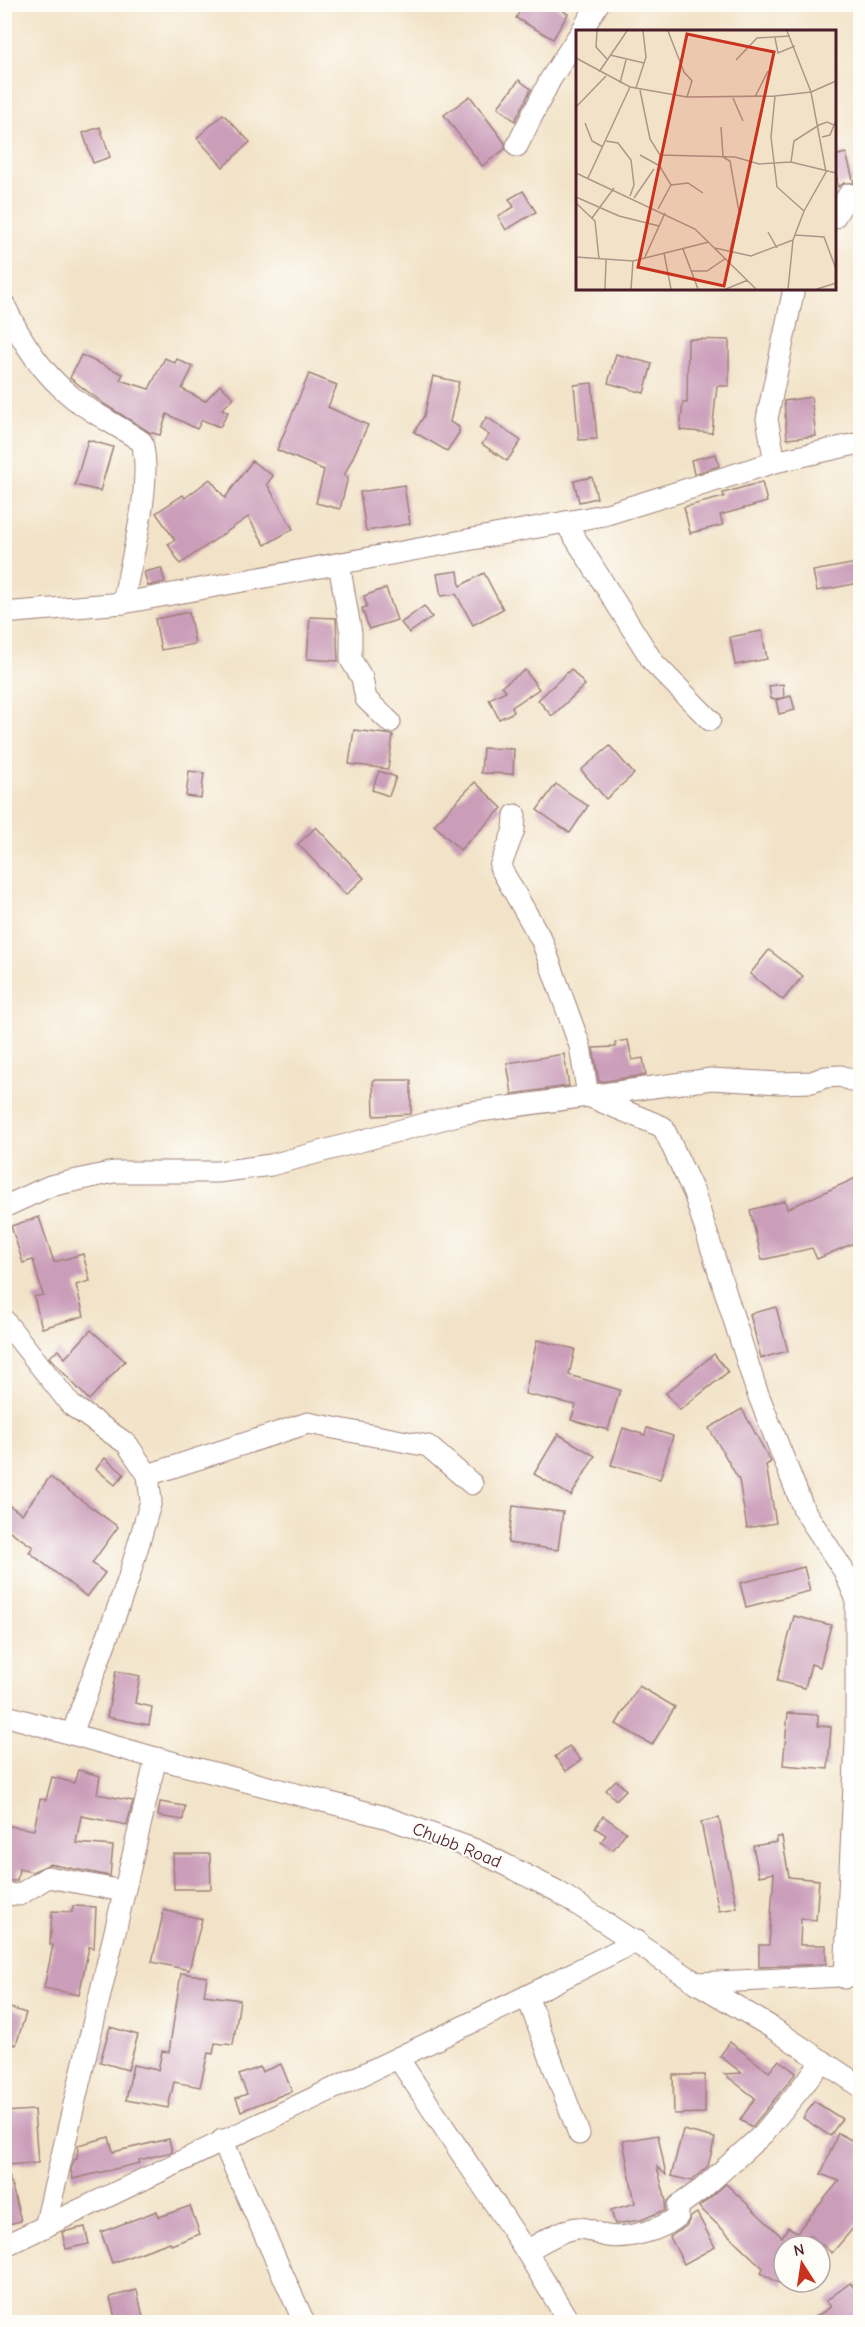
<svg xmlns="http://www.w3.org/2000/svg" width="865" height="2327" font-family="'Comic Neue',sans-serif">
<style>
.building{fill:#ca9db9}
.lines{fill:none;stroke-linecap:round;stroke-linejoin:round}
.minor-casing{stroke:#9e817a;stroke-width:23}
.minor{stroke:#fff;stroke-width:21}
.labels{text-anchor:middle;stroke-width:4.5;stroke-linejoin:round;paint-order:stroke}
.street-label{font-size:18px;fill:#4a1f2b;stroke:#fdfcf7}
.inset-road{fill:none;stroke:#af9589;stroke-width:1.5}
.view{fill:#c8321e;fill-opacity:0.15;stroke:#c8321e;stroke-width:3}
.inset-edge{fill:none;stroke:#4a1f2b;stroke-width:3}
</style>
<rect width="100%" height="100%" fill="#fdfcf7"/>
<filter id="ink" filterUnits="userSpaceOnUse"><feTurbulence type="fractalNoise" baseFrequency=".0167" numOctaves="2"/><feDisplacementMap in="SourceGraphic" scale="12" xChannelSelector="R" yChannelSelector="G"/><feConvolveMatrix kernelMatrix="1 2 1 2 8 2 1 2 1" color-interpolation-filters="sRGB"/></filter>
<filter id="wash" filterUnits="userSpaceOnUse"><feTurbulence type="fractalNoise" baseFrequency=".008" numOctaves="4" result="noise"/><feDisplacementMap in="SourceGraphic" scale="24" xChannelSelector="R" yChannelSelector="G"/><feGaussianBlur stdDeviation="1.35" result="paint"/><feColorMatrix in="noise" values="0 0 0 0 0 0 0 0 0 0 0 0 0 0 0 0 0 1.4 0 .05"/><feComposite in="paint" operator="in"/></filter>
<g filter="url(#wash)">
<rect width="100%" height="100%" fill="#f2e3c8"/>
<g id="blocks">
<g class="building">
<path d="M524,4h28l16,10 -15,25 -37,-21z"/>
<path d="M519,80l12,9 -16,32 -17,-14z"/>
<path d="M470,96l35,47v6l-23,17 -38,-51z"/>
<path d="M223,114l27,28 -27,25 -26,-29z"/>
<path d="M100,127l10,30 -17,6 -10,-30z"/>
<path d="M846,153l8,30h-10l-6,4 -4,-31z"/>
<path d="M523,191l13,21 -30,18 -8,-14 16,-9 -5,-8z"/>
<path d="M688,339l41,1v46h-12l-5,47 -32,-3 3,-28 4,1z"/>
<path d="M616,354l36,10 -8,29 -36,-10z"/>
<path d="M81,355l42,19 -3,6 29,9 16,-31 10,5 2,-4 16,8 -11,22 23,12 15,-16 14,13 -12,11 6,3 -8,15 -18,-7 -5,9 -30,-15 -7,21 -11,-3 -45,-28 -34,-26z"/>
<path d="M309,374l28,11 -9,22 40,18 -24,51 4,1 -8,32 -24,-6 8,-33 -47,-20z"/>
<path d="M433,376l26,6 -9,40 9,5v6l-12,18 -33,-19 10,-16z"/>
<path d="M592,383l5,56 -18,1 -5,-55z"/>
<path d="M811,397l5,39 -29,3 -3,-38z"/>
<path d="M487,417l34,24 -14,20 -25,-17 7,-9 -10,-7z"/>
<path d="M88,440l25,7 -13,44 -25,-6z"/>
<path d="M716,454l3,12 -25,8 -3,-14z"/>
<path d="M252,461l21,15 -6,8 26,45 -28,16 -17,-28 -68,47 -12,-20 7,-4 -19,-27 27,-18 2,3 25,-19 15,19z"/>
<path d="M592,477l5,21 -18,4 -5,-21z"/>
<path d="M762,482l5,20 -47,13 3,10 -33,8 -6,-26 40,-10 -1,-4z"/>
<path d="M404,485l6,39 -44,7 -6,-39z"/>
<path d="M856,563l4,20 -43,8 -4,-20z"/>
<path d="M161,568l4,14 -17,4 -4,-14z"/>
<path d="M458,571l2,15 24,-13 19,36 -30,16 -17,-31 -15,2 -4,-22z"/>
<path d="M386,588l11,32 -28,9 -7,-21 5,-1 -3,-11z"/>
<path d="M424,606l8,11 -23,16 -8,-10z"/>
<path d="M189,612l6,32 -34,6 -6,-31z"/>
<path d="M310,617l26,1 2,43 -31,-2z"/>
<path d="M762,631l5,28 -32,6 -5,-28z"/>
<path d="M571,669l14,16 -33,31 -14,-16z"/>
<path d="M525,670l14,19 -27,18 2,5 -15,7 -10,-20 17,-8 -4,-5z"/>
<path d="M783,684l1,14 -13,1 -2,-13z"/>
<path d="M791,696l4,14 -16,4 -3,-14z"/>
<path d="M354,730l39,5 -5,34 -39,-5z"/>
<path d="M610,746l24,28 -28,25 -25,-29z"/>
<path d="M483,748l31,1 -1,25 -32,-1z"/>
<path d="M189,771l15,2 -3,25 -15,-2z"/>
<path d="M379,771l17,6 -7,19 -17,-6z"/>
<path d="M475,782l27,26 -42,42 -26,-25z"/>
<path d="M556,784l32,22 -18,27 -33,-23z"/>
<path d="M316,827l48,51 -18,17 -48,-51z"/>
<path d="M769,950l34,26 -20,24 -33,-26z"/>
<path d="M628,1040l4,20 11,-2 3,17 -47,7 -6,-34 23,-1 -1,-5z"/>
<path d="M564,1054l5,32 -57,8 -5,-31z"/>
<path d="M373,1080h38v34l-37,2z"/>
<path d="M856,1178l5,10v52l-44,19 -5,-11 -50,12 -12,-50 35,-9 2,8z"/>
<path d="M39,1217l15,45 29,-8 7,27 -14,4 8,31 -42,12 -8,-31 9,-2 -10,-35 -10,3 -12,-37z"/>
<path d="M776,1307l12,44 -27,7 -11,-44z"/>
<path d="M91,1330l34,31 -36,39 -40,-43 10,-7 6,8z"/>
<path d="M537,1340l38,9 -6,26 51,15 -12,40 -37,-10 5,-15 -51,-11z"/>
<path d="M714,1354l14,18 -48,38 -14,-17z"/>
<path d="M742,1409l29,53 -5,3 10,58 -29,5 -8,-48 -30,-52z"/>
<path d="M623,1428l22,7 2,-7 26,8 -13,43 -49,-14z"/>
<path d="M558,1434l37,22 -24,40 -37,-22z"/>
<path d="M105,1458l19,16 -9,11 -19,-16z"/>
<path d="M50,1477l68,50 -26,36 13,10 -18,24 -58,-45 4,-5 -29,-20v-25l18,12z"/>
<path d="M513,1506l50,6 -5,38 -50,-7z"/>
<path d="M804,1567l6,24 -64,16 -6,-24z"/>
<path d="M794,1616l37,9 -11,42 -9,-3 -6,24 -28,-7z"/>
<path d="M116,1671l24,5 -5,27 17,4 -3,18 -42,-8z"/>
<path d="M639,1686l36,21 -23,38 -36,-21z"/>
<path d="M788,1713l30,2v11l13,1 -3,42 -45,-4z"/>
<path d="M569,1746l12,14 -15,11 -11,-14z"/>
<path d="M78,1770l22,6 -3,18 36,7 -6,24 -46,-9 -5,27 37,3 -3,30 -60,-12 -18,8 -13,-3 -2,12h-13v-56l30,5 6,-31 6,1 6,-23 22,6z"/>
<path d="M616,1780l10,10 -10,10 -10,-10z"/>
<path d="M160,1802l25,4 -2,14 -25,-4z"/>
<path d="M603,1816l23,16 -13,18 -12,-8 5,-7 -11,-7z"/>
<path d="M719,1818l18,90 -18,3 -18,-89z"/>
<path d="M777,1837h5l7,40 30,3 -3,40 -15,-2 -1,27h26v19l-67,3v-22h10l5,-72 -15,3 -6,-30 24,-4z"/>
<path d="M173,1854h37l1,35h-37z"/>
<path d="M73,1906l23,1 -2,41 -5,-1 -10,48 -35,-7 9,-43h-3l2,-34 20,1z"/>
<path d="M164,1910l38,9 -13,51 -37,-8z"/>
<path d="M181,1973l26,4 -3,18 36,5 -7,45 -18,-2 -2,11 -5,-1 -8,34 -26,-5 -6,26 -42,-8 7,-35 25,5 4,-19 7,1z"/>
<path d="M4,2006l22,7 -10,32 -12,-4z"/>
<path d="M110,2027l28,8 -10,35 -28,-8z"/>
<path d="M730,2042l39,30 10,-12 17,13 -44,54 -12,-7 15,-22 -31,-24 18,-1 -22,-17z"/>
<path d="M281,2064l11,27 -51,20 -5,-13 11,-4 -8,-19 21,-8 2,5z"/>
<path d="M673,2075h32v38l-31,1z"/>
<path d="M814,2101l28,18 -12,17 -27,-18z"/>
<path d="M34,2110l4,53 -34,2v-53z"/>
<path d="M683,2130l32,8 -7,28 -17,15 -20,-5z"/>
<path d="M838,2133l23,12v74l-29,34 -22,-18 -2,3 13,8h-37v40l-23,-13 2,-5 -64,-61 27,-23 56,53 6,-10 9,5 42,-51 -18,-7z"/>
<path d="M658,2135l8,40 -9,-8 9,34 -1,9 -24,10 -26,4 -4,-14 24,-7 -12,-62z"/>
<path d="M109,2137l4,15 56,-13 3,13 -33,8 1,3 -67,16 -2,-8 3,-11 3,-1 1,-14z"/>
<path d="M9,2175l12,46 -17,4v-49z"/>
<path d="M190,2206l10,28 -29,11 -1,-3 -58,21 -11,-31 56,-21 2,6z"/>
<path d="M697,2213l18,34 -31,17 -14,-27 16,-11 5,-9z"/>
<path d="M85,2227l4,17 -23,5 -4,-17z"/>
<path d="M850,2283l11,14v25h-54l24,-15 -5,-6z"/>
<path d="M137,2290l7,32h-28l-6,-25z"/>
</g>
</g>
</g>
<g filter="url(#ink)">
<use href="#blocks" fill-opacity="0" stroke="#9e817a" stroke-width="1.5"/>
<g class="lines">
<defs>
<g id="minor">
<path d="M581,32l17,-28"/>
<path d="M517,146l33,-66 27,-42"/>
<path d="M834,218l15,-24"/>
<path d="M4,304c16,35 38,69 68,93 21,17 47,29 70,45 11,43 -11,117 -19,161"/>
<path d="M775,462l-8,-43 27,-131"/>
<path d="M565,522l88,140 57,58"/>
<path d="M339,564l12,69v27l11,18 4,21 24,23"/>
<path d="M4,613l119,-10 481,-88 171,-53 85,-19"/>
<path d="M515,815l-1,15 -14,37 42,74 38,105 8,50"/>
<path d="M588,1096l75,31 31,66 62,196 48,121 40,61 12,27v144l-11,236"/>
<path d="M4,1207l46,-21 64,-14h104l53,-7 194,-52 246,-34 68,4 33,-1 13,-5 16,-1 19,8"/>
<path d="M4,1320l67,85 56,39 21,31 3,26 -23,79 -56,154"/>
<path d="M148,1475l160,-52 120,23 44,38"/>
<path d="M4,1715l152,43 229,59 91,33 81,41 140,92 74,44 89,59"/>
<path d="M4,1894l15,1 29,-18 75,14"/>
<path d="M697,1983l163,-8"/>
<path d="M527,1996l52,138"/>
<path d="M398,2058l128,193 43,71"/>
<path d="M222,2140l82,182"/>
<path d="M45,2227l111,-469"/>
<path d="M4,2246l523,-250 110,-55"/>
<path d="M526,2251c15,-8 34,-21 51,-23 12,-1 19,6 30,8 21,3 56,-6 71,-20v-10l24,-17 61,-55 60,-73"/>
</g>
</defs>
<use href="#minor" class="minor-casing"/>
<use href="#minor" class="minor"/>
</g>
</g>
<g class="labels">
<g class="street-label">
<text transform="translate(457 1845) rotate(22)" y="6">Chubb Road</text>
</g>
</g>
<g transform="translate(576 30)">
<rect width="260" height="260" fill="#f2e3c8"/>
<path class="inset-road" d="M21,1l-1,16 11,12M92,1l16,41 8,9 -5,16M211,1l24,61 15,80 -22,39 -11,29 -5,49M199,8l3,15 17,-7M34,25l34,8M0,28l54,29 57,10 88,-1 36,-4 25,-11M160,30l21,-22 33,-2M23,42l28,-41M44,53l6,-23M60,58l10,-31 -3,-26M64,60l10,49 10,16 -1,10 12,20 -13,24M199,66l-4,41 6,50 27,24M179,67l13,-26M157,68l10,23M0,77l30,-31M9,93l7,18 11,6M145,97l2,29M246,107l8,-2 4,-10M30,111l12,2 13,17 3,25 -4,11M64,125l18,10M84,125l75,2 24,7 32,-2 45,11M147,127l7,4 9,51 -9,38M215,132l3,-21 25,-16 8,-3 7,3 2,-4M0,143l119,56 61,60M12,148l42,-91M95,155l17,-2 15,10M0,167l43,19 40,10M58,168l20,-29M0,173l19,18 4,38M16,188l22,-30M192,202l9,16M219,205l29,2 12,32M139,218l36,8 42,-16M107,219l15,40M88,223l7,36M0,227l57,4 76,-19M69,227l20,-44M116,241h15l19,-13M29,259l1,-29M55,259l2,-28M150,259l22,-9M241,259l19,-6"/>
<path class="view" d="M111,4l87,18 -50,234 -86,-19z"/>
<rect width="260" height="260" class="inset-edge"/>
</g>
<rect width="865" height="2327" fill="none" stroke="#fdfcf7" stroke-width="24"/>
<g transform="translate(802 2264) rotate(348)"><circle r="28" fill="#fdfcf7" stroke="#b5a4a5" stroke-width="1.5"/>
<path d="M0-4.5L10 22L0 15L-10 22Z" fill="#c8321e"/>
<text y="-9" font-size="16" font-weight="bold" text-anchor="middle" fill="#4a1f2b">N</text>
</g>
</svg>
